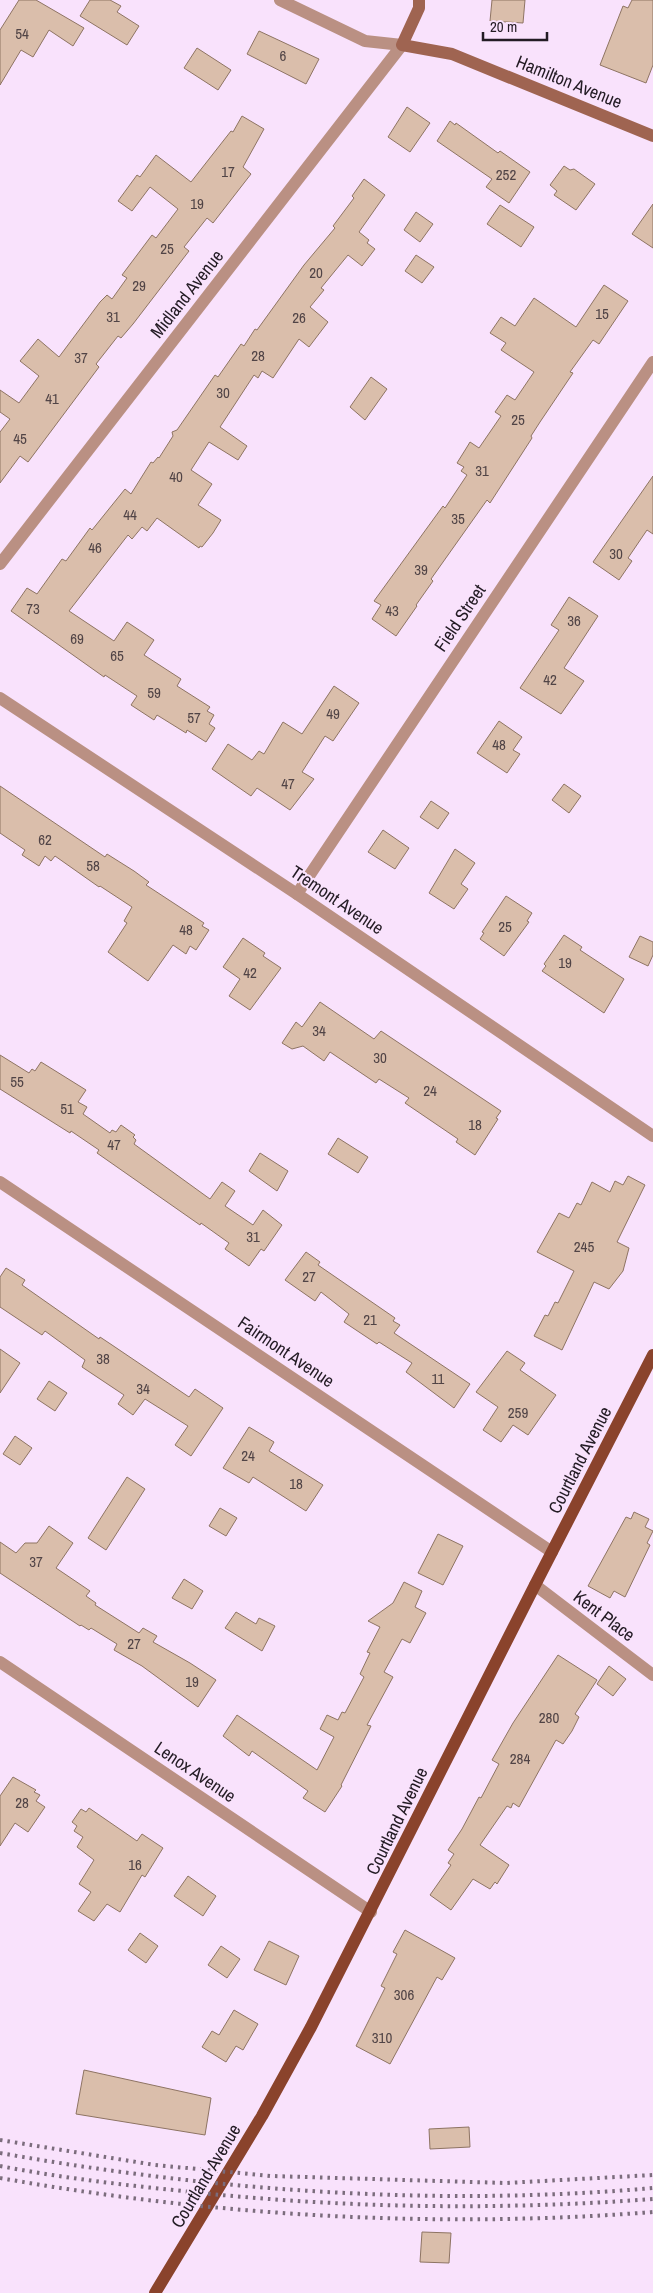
<svg xmlns="http://www.w3.org/2000/svg" width="653" height="2293" font-family="'Archivo Narrow',sans-serif">
<style>
.building{fill:#dabeab;stroke:#8e7463}
.lines{fill:none;stroke-linecap:round;stroke-linejoin:round}
.street{stroke:#ba9083;stroke-width:12}
.secondary{stroke:#9f6451;stroke-width:12}
.primary{stroke:#8a432c;stroke-width:12}
.rail{stroke:#7b6c7c;stroke-width:4;stroke-dasharray:2.5 5;stroke-linecap:butt}
.labels{text-anchor:middle;stroke-width:4;stroke-linejoin:round;paint-order:stroke}
.number-label{font-size:15px;fill:#514446}
.street-label{font-size:18px;fill:#231b24;stroke:#f9e2fc}
</style>
<rect width="100%" height="100%" fill="#f9e2fc"/>
<g class="building">
<path d="M19,0h17l48,28 -11,18 -24,-16 -16,27 -12,-7 -21,35v-55z"/>
<path d="M90,0h20l11,6 -4,6 22,14 -12,19 -47,-29z"/>
<path d="M492,0h33l-2,23 -33,-2z"/>
<path d="M632,0h21v65l-7,18 -46,-18 23,-59 5,2z"/>
<path d="M259,31l60,28 -13,25 -59,-30z"/>
<path d="M197,48l34,22 -13,20 -34,-22z"/>
<path d="M407,107l23,16 -20,29 -22,-15z"/>
<path d="M242,116l22,13 -21,38 8,7 -38,49 -6,-5 -23,29 5,4 -56,73 -12,14 -3,-2 -22,28 3,3 -65,87 -6,8 -8,-6 -20,27v-51l10,-13 -10,-7v-22l19,13 20,-27 -19,-15 18,-22 21,18 41,-55 7,-7 5,4 15,-21 -5,-3 30,-40 4,3 22,-29 -28,-22 -18,24 -14,-10 19,-26 3,2 16,-22 35,27 40,-51 2,1z"/>
<path d="M450,121l5,4 1,-2 42,30 2,-2 30,21 -21,31 -23,-16 6,-8 -55,-38z"/>
<path d="M564,166l6,4 4,-1 21,15 -19,26 -22,-15 3,-4 -7,-6z"/>
<path d="M364,179l21,16 -26,37 10,8 -2,3 8,6 -13,17 -14,-11 -27,33 3,2 -14,17 18,15 -19,25 -10,-8 -26,39 -11,-7 -4,7 -4,-3 -34,52 27,19 -9,14 -29,-18 -18,28 21,14 -14,21 23,15 -8,13 -11,14 -2,-1 -1,2 -42,-30 -10,13 -5,-4 -10,12 -4,-4 -59,76 45,30 13,-19 27,18 -10,15 37,24 -4,7 33,21 -3,4 7,4 -5,9 6,4 -9,14 -19,-12 -1,3 -29,-18 -3,5 -23,-15 6,-9 -32,-21 -1,2 -93,-66 16,-23 10,6 25,-35 4,2 24,-33 2,2 33,-41 6,5 20,-32 2,1 5,-6 1,1 14,-22 -1,-4 5,-2 38,-55 3,2 23,-33 3,2 11,-17 2,1 47,-65 31,-37 -2,-2 21,-28 -2,-2z"/>
<path d="M653,204v44l-21,-14z"/>
<path d="M500,205l34,22 -13,20 -34,-23z"/>
<path d="M416,212l17,12 -13,18 -16,-12z"/>
<path d="M416,255l18,12 -12,16 -17,-12z"/>
<path d="M604,285l24,16 -29,43 -6,-4 -23,32 3,1 -33,49 -9,14 1,2 -42,65 -3,-3 -56,79 2,2 -17,24 1,1 -21,30 -24,-17 9,-14 -7,-4 69,-95 2,2 22,-33 -6,-4 3,-4 -7,-4 10,-16 3,-5 9,6 22,-32 -6,-4 12,-17 8,5 19,-28 -33,-22 5,-7 -16,-10 11,-16 14,9 19,-28 42,29z"/>
<path d="M371,377l16,12 -22,31 -15,-13z"/>
<path d="M653,476v58l-6,-4 -19,28 4,3 -13,19 -26,-18z"/>
<path d="M569,597l29,19 -34,52 20,13 -23,33 -41,-26 39,-58 -8,-5z"/>
<path d="M334,686l25,17 -26,38 -8,-5 -23,36 12,7 -24,31 -33,-22 -6,8 -39,-27 16,-25 24,16 7,-9 5,3 19,-32 19,12z"/>
<path d="M499,721l23,16 -9,13 7,4 -13,19 -30,-20z"/>
<path d="M564,784l17,12 -12,17 -17,-13z"/>
<path d="M0,786l105,71 2,-3 27,17 15,11 -3,3 58,38 -2,3 7,4 -13,20 -6,-4 -4,8 -13,-9 -25,36 -40,-29 19,-29 -3,-2 8,-14 -32,-21 -1,1 -44,-31 -4,5 -6,-5 -6,10 -17,-11 3,-5 -25,-17z"/>
<path d="M431,801l18,12 -11,16 -18,-12z"/>
<path d="M383,830l26,18 -14,21 -27,-17z"/>
<path d="M455,849l20,14 -14,21 7,5 -14,20 -25,-16z"/>
<path d="M506,896l26,17 -5,8 2,1 -25,34 -24,-17 4,-6 -2,-1z"/>
<path d="M564,935l18,12 -2,3 44,29 -20,34 -62,-42 4,-5 -2,-2z"/>
<path d="M640,936l13,6v13l-5,11 -19,-9z"/>
<path d="M243,938l22,15 -2,3 18,12 -31,42 -21,-14 11,-17 -17,-12z"/>
<path d="M320,1002l54,37 7,-8 120,80 -5,7 2,1 -23,36 -19,-13 2,-3 -53,-36 4,-5 -30,-19 -3,4 -46,-31 -6,9 -21,-15 -11,3 -10,-6 14,-21 6,5z"/>
<path d="M0,1055l29,18 3,-4 3,2 6,-9 45,28 -8,12 9,5 -4,7 27,19 2,-3 4,2 5,-7 14,10 -2,2 3,3 -2,4 76,55 12,-17 13,9 -10,15 28,19 10,-15 19,15 -18,26 -3,-2 -12,17 -24,-17 4,-6 -28,-20 -1,2 -103,-72 2,-3 -28,-19 -1,2 -70,-44z"/>
<path d="M338,1138l30,19 -10,16 -30,-19z"/>
<path d="M260,1153l28,18 -11,20 -28,-20z"/>
<path d="M628,1176l17,9 -28,57 12,6 -6,23 -14,18 -15,-7 -32,68 -28,-14 11,-21 3,1 7,-14 3,1 16,-32 -37,-19 22,-39 10,5 8,-15 4,2 11,-23 18,10 5,-11 8,4z"/>
<path d="M306,1252l14,10 -2,3 77,53 -2,3 7,4 -6,8 76,51 -16,24 -48,-36 6,-9 -33,-21 -2,2 -33,-22 5,-8 -28,-22 -6,9 -30,-21z"/>
<path d="M6,1268l19,12 -3,5 77,54 1,-2 12,8 77,52 6,-8 28,19 -32,48 -16,-11 13,-19 -43,-27 -12,16 -15,-11 6,-9 -42,-28 3,-7 -40,-29 -3,4 -42,-28v-30z"/>
<path d="M0,1349l20,14 -20,30z"/>
<path d="M507,1351l18,12 -5,7 36,25 -28,40 -15,-10 -12,17 -18,-12 15,-23 -22,-15z"/>
<path d="M49,1381l18,12 -12,18 -18,-12z"/>
<path d="M249,1427l25,15 -5,9 54,34 -17,26 -53,-34 -4,6 -26,-15z"/>
<path d="M15,1436l17,12 -12,17 -17,-11z"/>
<path d="M127,1477l18,12 -39,61 -18,-12z"/>
<path d="M220,1508l17,10 -11,18 -17,-10z"/>
<path d="M634,1512l15,7 -4,8 8,4 -6,12 3,2 -25,52 -11,-6 -4,7 -22,-12 38,-69 5,2z"/>
<path d="M49,1526l24,17 -17,25 34,23 -4,5 10,7 -1,2 44,28 4,-5 14,8 -4,6 37,21 26,17 -18,27 -56,-41 -28,-16 3,-6 -26,-16 -2,2 -8,-5 -1,1 -80,-53v-31l16,11 9,-10h12z"/>
<path d="M438,1534l25,12 -20,39 -25,-12z"/>
<path d="M184,1579l19,12 -11,18 -20,-11z"/>
<path d="M404,1582l18,9 -7,16 11,6 -16,30 -8,-4 -18,33 9,5 -26,48 4,1 -30,59 1,1 -17,26 -22,-14 5,-7 -56,-40 -3,5 -26,-20 14,-21 80,55 17,-33 -14,-8 7,-14 11,5 4,-8 3,1 19,-36 -4,-3 10,-21 -3,-1 13,-25 -12,-6 25,-18z"/>
<path d="M236,1612l20,12 3,-6 16,8 -13,25 -37,-23z"/>
<path d="M558,1655l39,25 -22,34 4,3 -7,14 -9,13 -7,-4 -37,67 -6,-4 -2,5 -4,-2 -27,39 29,20 -12,19 -2,-2 -5,7 -17,-10 -22,31 -21,-15 21,-30 -3,-2 6,-9 -6,-4 14,-21 17,-32 2,1 18,-34 -7,-4 21,-37z"/>
<path d="M609,1666l17,13 -13,17 -16,-12z"/>
<path d="M13,1777l23,13 -2,2 6,3 -4,6 9,6 -17,25 -13,-9 -15,23v-50z"/>
<path d="M89,1808l48,33 5,-7 21,14 -18,29 -3,-2 -22,37 -13,-8 -13,17 -16,-10 13,-19 -12,-8 15,-24 -17,-13 6,-10 -9,-6 3,-5 -5,-4 9,-13 5,3z"/>
<path d="M188,1876l28,20 -13,20 -29,-20z"/>
<path d="M405,1930l50,28 -13,22 -5,-3 -47,87 -34,-18 29,-58 -4,-2 16,-32 -4,-2z"/>
<path d="M140,1933l18,13 -12,17 -18,-13z"/>
<path d="M269,1941l30,15 -13,29 -32,-15z"/>
<path d="M221,1946l19,13 -13,19 -19,-13z"/>
<path d="M234,2010l24,14 -15,26 -7,-4 -10,16 -24,-15 10,-16 7,4z"/>
<path d="M84,2070l127,28 -6,37 -129,-21z"/>
<path d="M469,2127l1,20 -40,2 -1,-20z"/>
<path d="M422,2232l29,1 -2,30 -29,-1z"/>
</g>
<g class="lines">
<g class="street">
<path d="M280,0l85,41 37,4"/>
<path d="M0,564l402,-519"/>
<path d="M0,698l297,196 356,242"/>
<path d="M297,894l356,-532"/>
<path d="M0,1182l552,370"/>
<path d="M535,1585l118,90"/>
<path d="M0,1662l371,250"/>
</g>
<path class="secondary" d="M419,0v8l-17,37 50,9 201,82"/>
<path class="primary" d="M155,2293l107,-177 49,-89 224,-442 118,-230"/>
<g class="rail">
<path d="M0,2140l155,25 116,11 235,7 147,-8"/>
<path d="M0,2153c215,38 435,54 653,35"/>
<path d="M0,2166c57,11 115,18 173,24 160,18 319,21 480,9"/>
<path d="M0,2178c215,38 435,51 653,34"/>
</g>
</g>
<g class="labels">
<g class="number-label">
<text x="22" y="39">54</text>
<text x="283" y="61">6</text>
<text x="228" y="177">17</text>
<text x="506" y="180">252</text>
<text x="197" y="209">19</text>
<text x="167" y="254">25</text>
<text x="316" y="278">20</text>
<text x="139" y="291">29</text>
<text x="602" y="319">15</text>
<text x="113" y="322">31</text>
<text x="299" y="323">26</text>
<text x="258" y="361">28</text>
<text x="81" y="363">37</text>
<text x="223" y="398">30</text>
<text x="52" y="404">41</text>
<text x="518" y="425">25</text>
<text x="20" y="444">45</text>
<text x="482" y="476">31</text>
<text x="176" y="482">40</text>
<text x="130" y="520">44</text>
<text x="458" y="524">35</text>
<text x="95" y="553">46</text>
<text x="616" y="559">30</text>
<text x="421" y="575">39</text>
<text x="33" y="614">73</text>
<text x="392" y="616">43</text>
<text x="574" y="626">36</text>
<text x="77" y="644">69</text>
<text x="117" y="661">65</text>
<text x="550" y="685">42</text>
<text x="154" y="698">59</text>
<text x="333" y="719">49</text>
<text x="194" y="723">57</text>
<text x="499" y="750">48</text>
<text x="288" y="789">47</text>
<text x="45" y="845">62</text>
<text x="93" y="871">58</text>
<text x="505" y="932">25</text>
<text x="186" y="935">48</text>
<text x="565" y="968">19</text>
<text x="250" y="978">42</text>
<text x="319" y="1036">34</text>
<text x="380" y="1063">30</text>
<text x="17" y="1087">55</text>
<text x="430" y="1096">24</text>
<text x="67" y="1114">51</text>
<text x="475" y="1130">18</text>
<text x="114" y="1150">47</text>
<text x="253" y="1242">31</text>
<text x="584" y="1252">245</text>
<text x="309" y="1282">27</text>
<text x="370" y="1325">21</text>
<text x="103" y="1364">38</text>
<text x="438" y="1384">11</text>
<text x="143" y="1394">34</text>
<text x="518" y="1418">259</text>
<text x="248" y="1461">24</text>
<text x="296" y="1489">18</text>
<text x="36" y="1567">37</text>
<text x="134" y="1649">27</text>
<text x="192" y="1687">19</text>
<text x="549" y="1723">280</text>
<text x="520" y="1764">284</text>
<text x="22" y="1808">28</text>
<text x="135" y="1870">16</text>
<text x="404" y="2000">306</text>
<text x="382" y="2043">310</text>
</g>
<g class="street-label">
<text transform="translate(569 82) rotate(22)" y="6">Hamilton Avenue</text>
<text transform="translate(187 294) rotate(-52)" y="6">Midland Avenue</text>
<text transform="translate(460 618) rotate(-56)" y="6">Field Street</text>
<text transform="translate(337 900) rotate(34)" y="6">Tremont Avenue</text>
<text transform="translate(286 1352) rotate(34)" y="6">Fairmont Avenue</text>
<text transform="translate(580 1460) rotate(-63)" y="6">Courtland Avenue</text>
<text transform="translate(604 1616) rotate(37)" y="6">Kent Place</text>
<text transform="translate(195 1772) rotate(34)" y="6">Lenox Avenue</text>
<text transform="translate(397 1821) rotate(-64)" y="6">Courtland Avenue</text>
<text transform="translate(206 2176) rotate(-59)" y="6">Courtland Avenue</text>
</g>
</g>
<path d="M483 32v8h64v-8" fill="none" stroke="#231b24" stroke-width="2.5"/>
<text x="490" y="32" font-size="15" fill="#231b24" stroke="#f9e2fc" stroke-width="4" paint-order="stroke">20 m</text>
</svg>
